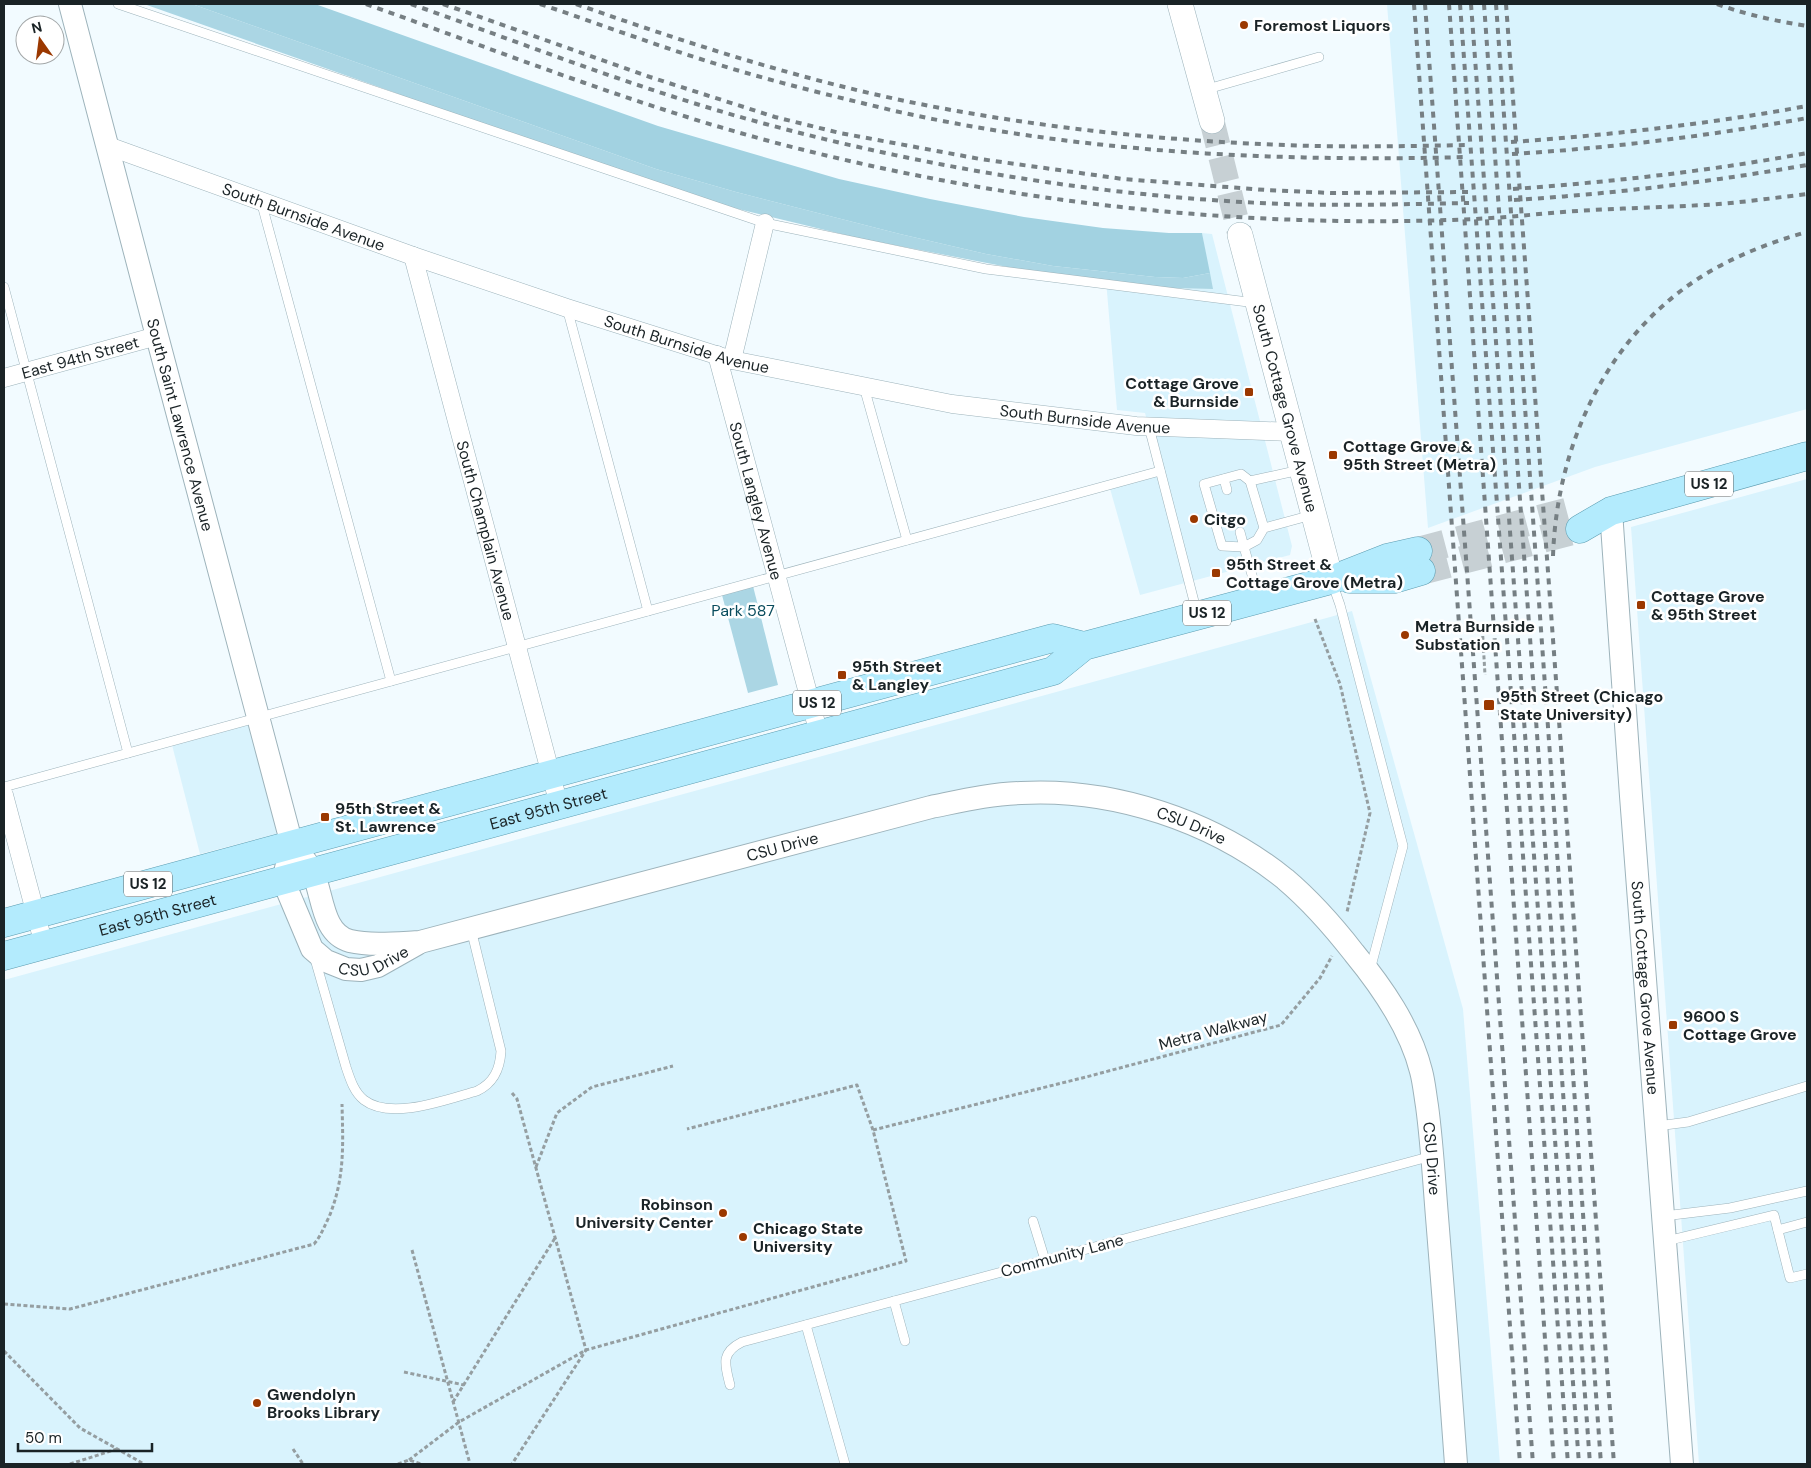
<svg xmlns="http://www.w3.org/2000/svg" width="1811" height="1468" font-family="'DM Sans',sans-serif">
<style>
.built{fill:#d9f3fd}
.green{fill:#abd6e4}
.forest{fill:#a2d2e1}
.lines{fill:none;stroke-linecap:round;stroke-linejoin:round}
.secondary-tunnel{stroke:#c7d0d4;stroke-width:25;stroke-dasharray:25 12;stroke-linecap:butt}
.primary-tunnel{stroke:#c7d0d4;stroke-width:28;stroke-dasharray:28 14;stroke-linecap:butt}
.service-casing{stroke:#9db3bb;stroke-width:10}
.minor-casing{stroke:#9db3bb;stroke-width:19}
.tertiary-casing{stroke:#9db3bb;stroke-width:24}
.secondary-casing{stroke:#9db3bb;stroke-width:26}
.primary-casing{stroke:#5c9cb0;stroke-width:29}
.path{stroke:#959ea1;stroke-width:3;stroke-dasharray:4 2.5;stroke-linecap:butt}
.service{stroke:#fff;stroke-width:9}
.minor{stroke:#fff;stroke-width:18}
.tertiary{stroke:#fff;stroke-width:22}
.secondary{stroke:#fff;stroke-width:25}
.primary{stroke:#b3ebfd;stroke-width:28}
.rail{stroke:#767f83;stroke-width:4;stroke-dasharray:6 6;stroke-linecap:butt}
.poi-dot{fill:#9b3800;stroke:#fff;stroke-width:2}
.labels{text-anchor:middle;stroke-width:5;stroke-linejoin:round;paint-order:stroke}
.shield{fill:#fff;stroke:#5f6567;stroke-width:1}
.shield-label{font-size:15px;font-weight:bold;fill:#1a2326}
.poi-label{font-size:16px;font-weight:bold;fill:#1a2326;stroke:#fff;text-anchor:start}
.street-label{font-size:16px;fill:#1a2326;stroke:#fff}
.park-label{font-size:16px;fill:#094c5d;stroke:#fff}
</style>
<rect width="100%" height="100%" fill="#f2fbff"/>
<g class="built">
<path d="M1387,4h420v405l-212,58 -167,61z"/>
<path d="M1202,233l10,1 80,312 -2,9 -150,40 -31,-110 51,-15 -15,-57 -28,-3 -11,-130 63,8 43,1z"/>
<path d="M1807,479v985h-108l-68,-937z"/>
<path d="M1352,611l111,398 37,455h-1496v-484z"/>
<path d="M248,720l30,109 -2,5 -76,20 -29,-113z"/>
</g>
<g class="green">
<path d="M144,4h48l464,165 80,23 164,42 86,20 67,12 102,11 28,1 27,-5 3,16 -44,-1 -141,-17 -170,-33 -124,-30 -292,-97 -49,-19z"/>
<path d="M753,586l25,99 -30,8 -26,-98z"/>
</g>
<path class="forest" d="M192,4h123l343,122 181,53 91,20 94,18 79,11 66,5h33l8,40 -27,5 -28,-1 -102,-11 -67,-12 -86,-20 -164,-42 -80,-23z"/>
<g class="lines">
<path class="secondary-tunnel" d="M1212,121l28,114"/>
<g class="primary-tunnel">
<path d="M1418,551l159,-42"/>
<path d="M1421,571l159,-42"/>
</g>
<defs>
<g id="service">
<path d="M118,4l647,219 221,46 270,34"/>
<path d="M1204,90l115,-33"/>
<path d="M261,201l130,480"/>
<path d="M4,287l124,466"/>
<path d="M567,308l81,303"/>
<path d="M864,387l43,153"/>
<path d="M1149,427l48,186"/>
<path d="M1224,479l3,11"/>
<path d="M1264,528l48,-13"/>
<path d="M1240,532l4,15 13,-7 7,-12 -14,-47"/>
<path d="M1332,582l8,23 63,241 -33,124"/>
<path d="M1258,596l-14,-49 -22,-1 -18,-62 37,-10 9,7 50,-11"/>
<path d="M4,787l1156,-316"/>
<path d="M315,959l31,108c4,12 8,25 18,33 27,21 84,-1 113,-9 17,-8 23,-22 24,-40l-30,-122"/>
<path d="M1657,1126l31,-4 119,-36"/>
<path d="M1664,1216l66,-8 77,-17"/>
<path d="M1033,1221l12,39"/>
<path d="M1778,1230l29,-8"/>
<path d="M1666,1241l108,-26 16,63 17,-4"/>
<path d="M894,1301l11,40"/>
<path d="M806,1325l39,139"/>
<path d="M730,1385c-5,-20 -10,-32 12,-43l690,-186"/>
</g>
<g id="minor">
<path id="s1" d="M108,146l305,110 154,52 165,52 220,44 184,22 157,6"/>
<path id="s2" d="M413,256l146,549"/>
<path id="s3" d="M717,355l102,379"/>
<path d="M732,360l33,-137"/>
<path id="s4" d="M4,378l153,-42"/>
<path d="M4,795l40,150"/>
</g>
<g id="tertiary">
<path id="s5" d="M70,4l87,332 135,509c7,8 17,18 21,28 10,22 9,61 37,68 21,5 49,2 70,1l511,-135c30,-6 59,-13 90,-14 93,-5 192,28 264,86 26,22 48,47 69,74 28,34 56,74 67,118 3,11 4,23 6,35 5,37 7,74 10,111 7,82 13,165 19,247"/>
<path id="s6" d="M1611,511l20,285 51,668"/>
<path id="s7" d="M292,845l-9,35 29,69 14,12 20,8 15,1 17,-4 39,-22"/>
</g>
<g id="secondary">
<path d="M1180,4l32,117"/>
<path id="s8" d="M1240,235l91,345"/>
</g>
<g id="primary">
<path d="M1580,529l31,-18 196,-55"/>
<path d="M1350,579h44l27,-8"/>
<path d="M4,923l1049,-285 31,8"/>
<path id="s9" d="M4,956l1049,-285 31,-25 247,-66 56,-22 31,-7"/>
</g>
</defs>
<use href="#service" class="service-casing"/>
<use href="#minor" class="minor-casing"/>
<use href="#tertiary" class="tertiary-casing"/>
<use href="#secondary" class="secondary-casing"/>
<use href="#primary" class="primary-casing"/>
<g class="path">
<path d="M1315,619l25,65 30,129 -23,99"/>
<path d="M1482,623l3,52"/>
<path d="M512,1093l5,6 69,251 -74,114"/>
<path d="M873,1130l213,-53 195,-52 39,-47 12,-22"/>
<path d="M536,1167l21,-54 35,-26 81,-21"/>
<path d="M412,1250l58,214"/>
<path d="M4,1304l66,5 244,-65c7,-8 10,-17 15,-27 16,-39 14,-72 13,-113"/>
<path d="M4,1351l76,77 64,36"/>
<path d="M404,1372l60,13"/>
<path d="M453,1402l102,-164"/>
<path d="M293,1449l10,15"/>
<path d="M409,1460l50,-38 127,-72 320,-89 -33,-131 -16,-45 -170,44"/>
<path d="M70,1464l47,-15"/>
<path d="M398,1464l11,-4 12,4"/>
</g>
<use href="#service" class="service"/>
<use href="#minor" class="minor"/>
<use href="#tertiary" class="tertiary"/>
<use href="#secondary" class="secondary"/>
<use href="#primary" class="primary"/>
<g class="rail">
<path d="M366,4c146,52 291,110 442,147 217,54 444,78 667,68 40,-2 79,-7 118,-9 37,-2 74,-3 111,-5 35,-2 69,-7 103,-11"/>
<path d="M411,4c116,41 232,87 351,119 170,46 345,74 521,81 62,2 124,0 186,-1"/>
<path d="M443,4l207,73 125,40 65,16 140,26 143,20 143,11 66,3 136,-1"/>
<path d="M540,4c60,20 120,43 180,61 58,18 117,32 175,46 187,42 381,51 572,46"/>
<path d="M576,4c125,44 250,84 381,107 118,21 239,32 358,35 51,1 101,0 151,-1"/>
<path d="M1414,4l106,1460"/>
<path d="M1425,4l108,1460"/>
<path d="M1449,4l105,1460"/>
<path d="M1460,4l108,1460"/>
<path d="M1471,4l108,1460"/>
<path d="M1484,4l106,1460"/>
<path d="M1496,4l105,1460"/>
<path d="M1506,4l108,1460"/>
<path d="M1717,4c30,11 59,17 90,22"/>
<path d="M1511,142c99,-7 198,-18 296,-36"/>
<path d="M1512,154c99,-6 197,-18 295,-36"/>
<path d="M1513,189c98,-7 197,-18 294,-36"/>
<path d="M1514,200c98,-6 196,-18 293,-35"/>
<path d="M1553,556c4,-116 58,-230 163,-288 29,-16 59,-27 91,-36"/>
</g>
</g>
<g class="poi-dot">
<circle cx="1244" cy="25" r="5"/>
<rect x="1244" y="387" width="10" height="10" rx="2.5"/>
<rect x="1328" y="450" width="10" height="10" rx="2.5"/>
<circle cx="1194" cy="519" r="5"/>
<rect x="1211" y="568" width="10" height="10" rx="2.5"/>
<rect x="1636" y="600" width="10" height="10" rx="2.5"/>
<circle cx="1405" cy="635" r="5"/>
<rect x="837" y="670" width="10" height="10" rx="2.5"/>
<rect x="1483" y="699" width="12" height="12" rx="2.5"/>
<rect x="320" y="812" width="10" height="10" rx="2.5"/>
<rect x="1668" y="1020" width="10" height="10" rx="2.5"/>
<circle cx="723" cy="1213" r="5"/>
<circle cx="743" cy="1237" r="5"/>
<circle cx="257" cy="1403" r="5"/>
</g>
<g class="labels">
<g class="shield">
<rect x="1685" y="471.5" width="48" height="25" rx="4"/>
<rect x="1183" y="600.5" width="48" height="25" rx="4"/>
<rect x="793" y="690.5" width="48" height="25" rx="4"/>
<rect x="124" y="871.5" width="48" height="25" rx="4"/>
</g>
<g class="shield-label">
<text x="1709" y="489">US 12</text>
<text x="1207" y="618">US 12</text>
<text x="817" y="708">US 12</text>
<text x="148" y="889">US 12</text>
</g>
<g class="poi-label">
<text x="1254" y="31">Foremost Liquors</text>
<text x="1239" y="389" text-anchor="end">Cottage Grove<tspan x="1239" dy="18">&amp; Burnside</tspan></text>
<text x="1343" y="452">Cottage Grove &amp;<tspan x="1343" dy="18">95th Street (Metra)</tspan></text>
<text x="1204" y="525">Citgo</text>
<text x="1226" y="570">95th Street &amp;<tspan x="1226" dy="18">Cottage Grove (Metra)</tspan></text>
<text x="1651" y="602">Cottage Grove<tspan x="1651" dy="18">&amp; 95th Street</tspan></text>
<text x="1415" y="632">Metra Burnside<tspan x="1415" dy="18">Substation</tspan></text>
<text x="852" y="672">95th Street<tspan x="852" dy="18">&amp; Langley</tspan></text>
<text x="1500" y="702">95th Street (Chicago<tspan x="1500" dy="18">State University)</tspan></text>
<text x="335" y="814">95th Street &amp;<tspan x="335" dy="18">St. Lawrence</tspan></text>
<text x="1683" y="1022">9600 S<tspan x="1683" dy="18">Cottage Grove</tspan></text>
<text x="713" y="1210" text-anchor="end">Robinson<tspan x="713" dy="18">University Center</tspan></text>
<text x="753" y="1234">Chicago State<tspan x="753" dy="18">University</tspan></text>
<text x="267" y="1400">Gwendolyn<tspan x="267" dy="18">Brooks Library</tspan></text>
</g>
<g class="street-label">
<text dy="6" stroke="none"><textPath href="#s1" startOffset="208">South Burnside Avenue</textPath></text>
<text dy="6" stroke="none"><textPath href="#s1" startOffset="612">South Burnside Avenue</textPath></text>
<text dy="6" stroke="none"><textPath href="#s4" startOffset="79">East 94th Street</textPath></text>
<text dy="6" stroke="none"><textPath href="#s8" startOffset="179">South Cottage Grove Avenue</textPath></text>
<text dy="6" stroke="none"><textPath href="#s1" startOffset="1018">South Burnside Avenue</textPath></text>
<text dy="6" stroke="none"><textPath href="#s5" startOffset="435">South Saint Lawrence Avenue</textPath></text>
<text dy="6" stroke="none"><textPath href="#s3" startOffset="151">South Langley Avenue</textPath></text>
<text dy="6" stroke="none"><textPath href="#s2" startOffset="284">South Champlain Avenue</textPath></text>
<text dy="6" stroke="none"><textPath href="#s9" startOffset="564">East 95th Street</textPath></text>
<text dy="6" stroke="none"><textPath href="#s5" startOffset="1851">CSU Drive</textPath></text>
<text dy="6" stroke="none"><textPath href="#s5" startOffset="1431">CSU Drive</textPath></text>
<text dy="6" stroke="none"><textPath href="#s9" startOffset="159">East 95th Street</textPath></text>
<text dy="6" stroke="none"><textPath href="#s7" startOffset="180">CSU Drive</textPath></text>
<text dy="6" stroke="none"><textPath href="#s6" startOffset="478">South Cottage Grove Avenue</textPath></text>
<text transform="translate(1213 1030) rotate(-15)" y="6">Metra Walkway</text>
<text dy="6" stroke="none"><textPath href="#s5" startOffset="2286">CSU Drive</textPath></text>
<text transform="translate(1062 1255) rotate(-15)" y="6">Community Lane</text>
</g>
<g class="park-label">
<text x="743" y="616">Park 587</text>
</g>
</g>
<rect width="1811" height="1468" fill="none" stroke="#1a2326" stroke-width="10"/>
<g transform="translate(40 40) rotate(346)"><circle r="24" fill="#ffffff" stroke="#a3a7a8"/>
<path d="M0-4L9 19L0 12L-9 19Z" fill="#9b3800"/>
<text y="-8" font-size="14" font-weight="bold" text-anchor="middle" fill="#1a2326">N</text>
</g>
<path d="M18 1443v8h134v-8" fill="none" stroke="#1a2326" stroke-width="2.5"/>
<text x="25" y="1443" font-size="15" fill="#1a2326" stroke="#ffffff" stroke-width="4" paint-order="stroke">50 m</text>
</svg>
